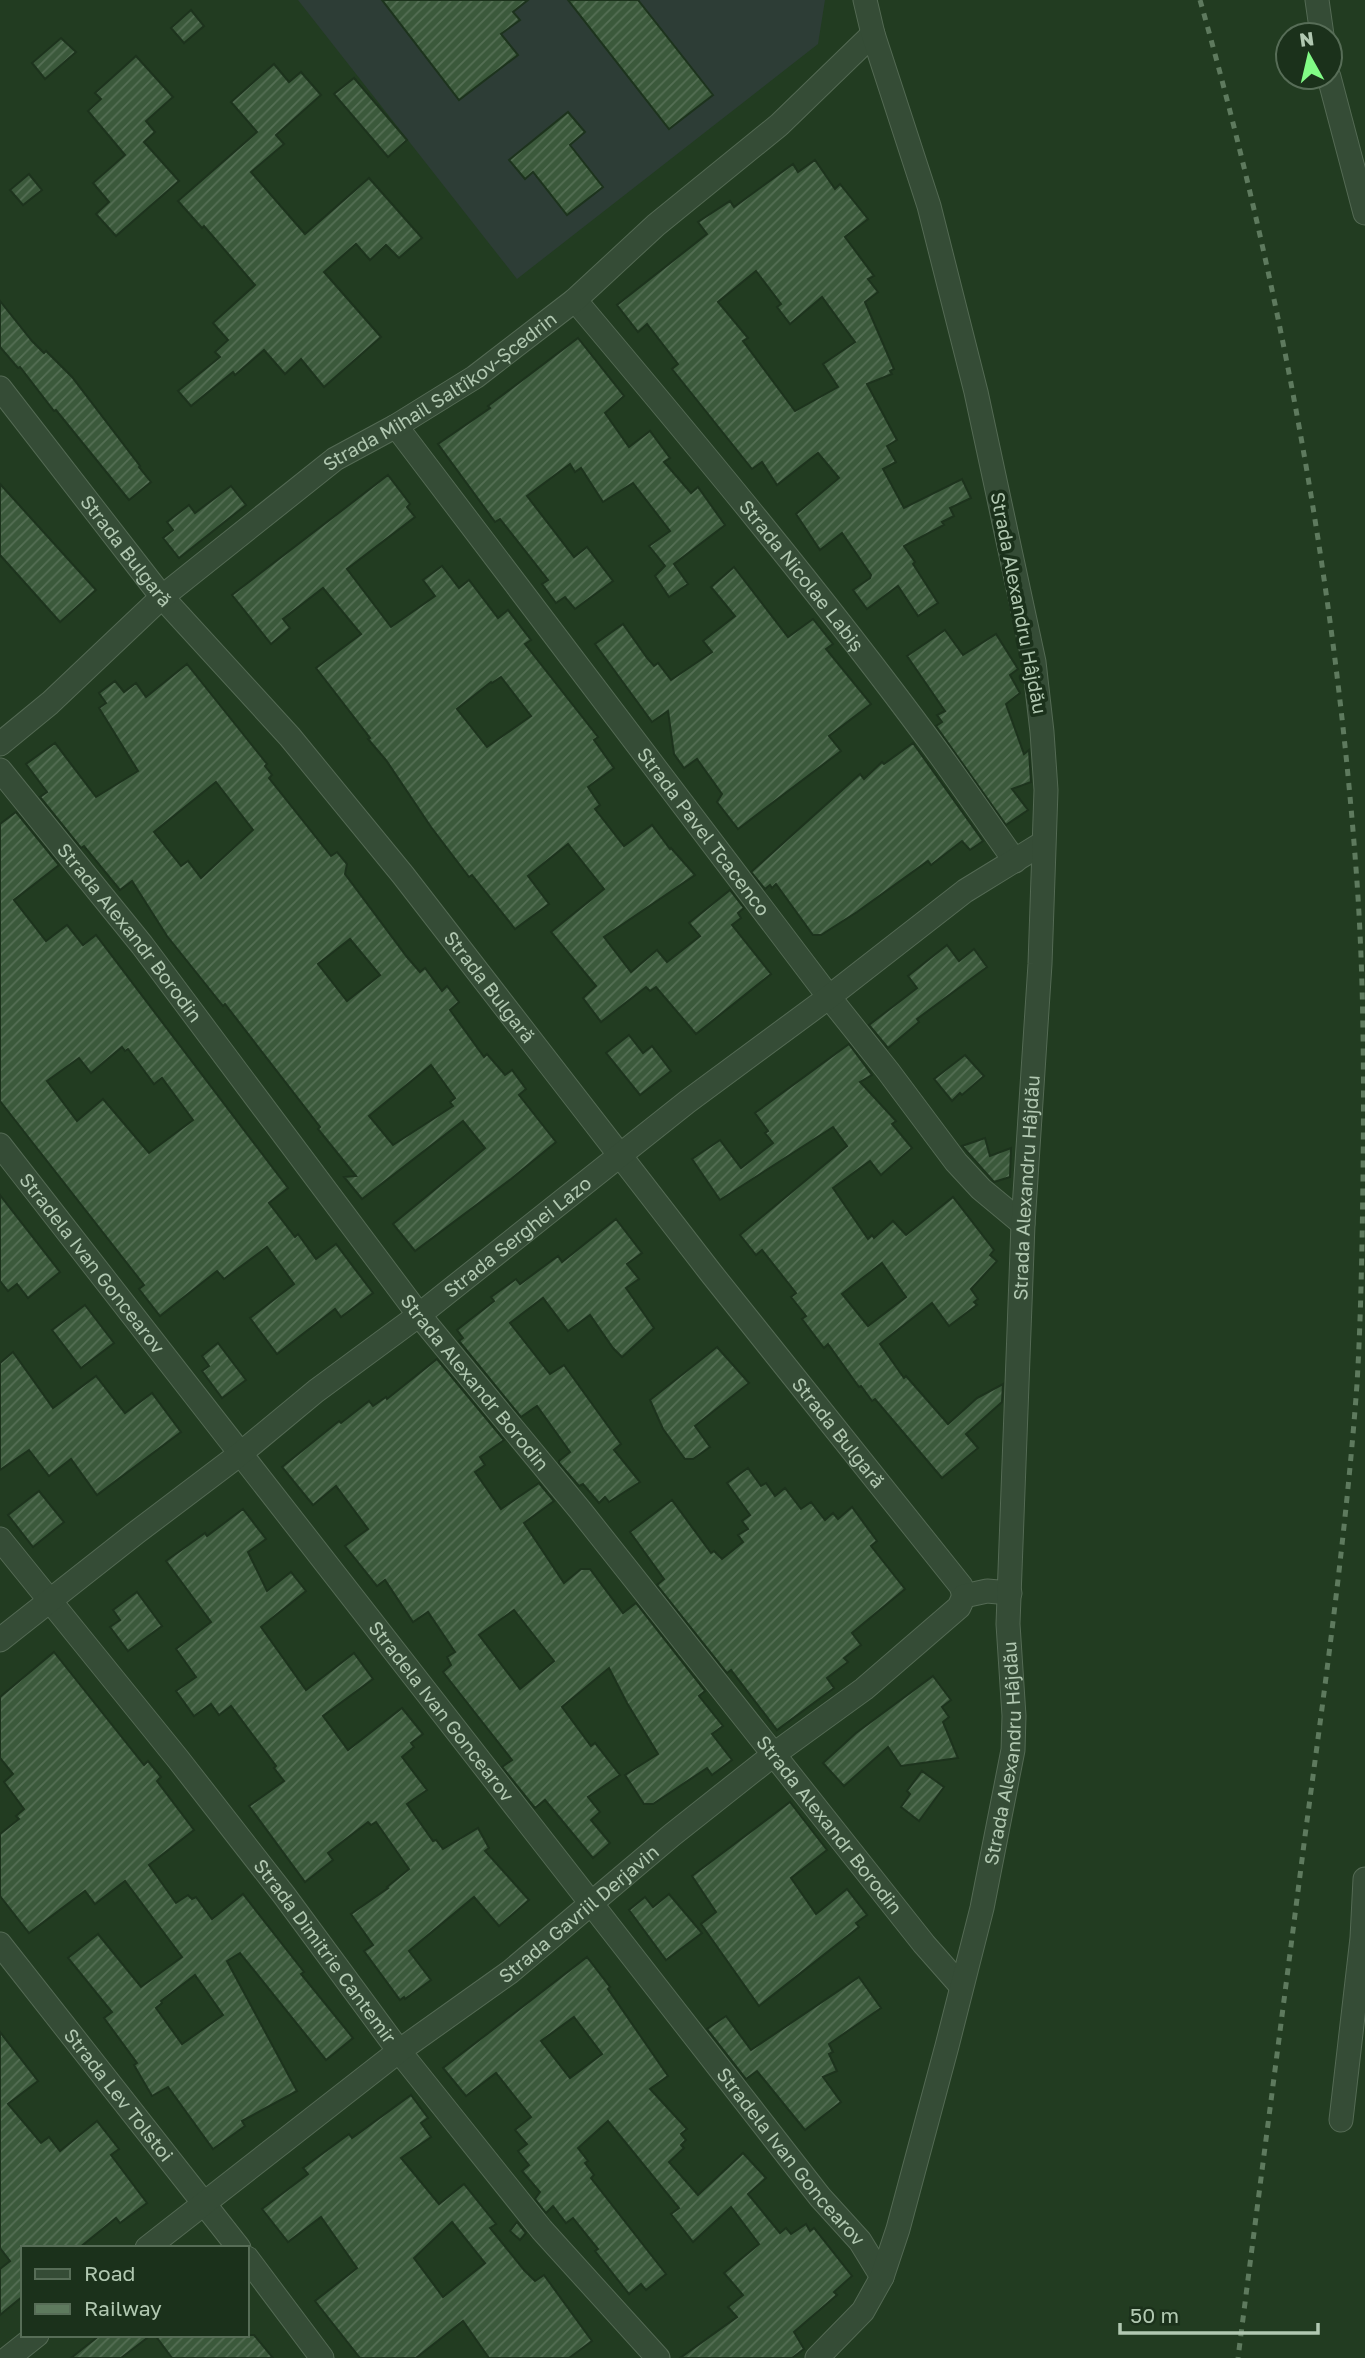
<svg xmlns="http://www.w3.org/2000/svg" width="1365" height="2358" font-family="'Golos Text',sans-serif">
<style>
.medical{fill:#2d3d36}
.building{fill:url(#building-hatch);stroke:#1d331d;stroke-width:2;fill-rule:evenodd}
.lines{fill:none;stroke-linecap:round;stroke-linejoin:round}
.street-casing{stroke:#546a54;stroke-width:25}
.street{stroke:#354c36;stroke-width:23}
.rail{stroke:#5e7a5e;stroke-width:5;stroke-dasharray:7 7;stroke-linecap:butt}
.labels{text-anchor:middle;stroke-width:7;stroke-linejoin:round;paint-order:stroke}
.street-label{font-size:19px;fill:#b1c8b1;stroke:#1b311b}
</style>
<defs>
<pattern id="building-hatch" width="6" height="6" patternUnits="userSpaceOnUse" patternTransform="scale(1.75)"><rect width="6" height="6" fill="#3b593b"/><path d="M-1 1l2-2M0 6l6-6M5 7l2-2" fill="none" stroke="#556f55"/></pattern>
</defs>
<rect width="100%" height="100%" fill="#223c21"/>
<path class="medical" d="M298,0h527l-7,44 -301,235z"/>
<g class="building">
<path d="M382,0h146l-15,12 7,8 -19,14 17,21 -59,45z"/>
<path d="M568,0h70l75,95 -44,34z"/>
<path d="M191,10l13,16 -20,17 -13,-15z"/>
<path d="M61,38l15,14 -31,27 -13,-16z"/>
<path d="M136,56l37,41 -27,24 9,11 -11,10 35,39 -63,55 -20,-22 13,-12 -16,-19 32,-28 -37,-44 13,-12 -6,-6z"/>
<path d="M274,64l15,18 12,-10 20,23 -45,40 8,9 -33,28 54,62 64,-56 53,60 -23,20 -13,-13 -16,15 -14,-16 -32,28 57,65 -57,50 -23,-28 -16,15 -21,-24 -29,25 -2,-3 -42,34 -13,-15 42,-34 -5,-5 13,-12 -15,-17 42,-38 -51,-59 -2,2 -24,-27 79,-69 -26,-30z"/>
<path d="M354,78l53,62 -19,17 -54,-63z"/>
<path d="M568,112l17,20 -15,13 33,42 -36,28 -34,-43 -8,7 -16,-19z"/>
<path d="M815,160l20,29 5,-5 28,35 -23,18 29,39 -6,3 10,13 -13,10 29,67 -4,2 2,3 -25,10 30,56 -10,6 9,16 -13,7 21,39 58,-29 9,19 -21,10 4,8 -12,6 2,3 -40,21 11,16 -2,2 25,39 -20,13 -20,-30 -31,23 -14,-19 17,-12 1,-3 -29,-42 -22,17 -24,-36 43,-36 -21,-25 -41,32 -15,-23 -10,7 -80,-100 6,-5 -31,-40 -9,8 -21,-27 90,-71 -9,-12 32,-21 4,6 59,-43 5,8zM756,271l25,33 -4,3 13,17 32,-27 33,45 -32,22 15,23 -43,24 -52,-70 5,-3 -30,-36z"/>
<path d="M29,174l13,16 -19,15 -13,-15z"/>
<path d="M0,301l32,40 12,12 2,-2 26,26 68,89 -1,1 12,15 -22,18 -73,-90 -2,1 -34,-44 -2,1 -18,-21z"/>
<path d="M578,338l46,58 -19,17 24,34 21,-16 20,27 -6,4 27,31 7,-6 27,38 -51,39 14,20 -19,13 -14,-21 10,-10 -16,-20 21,-15 -37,-48 -30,19 -22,-34 -6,4 -5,-8 -43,32 47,61 13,-10 26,34 -38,28 -10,-12 -9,6 -14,-19 6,-4 -48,-61 -5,3 -57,-78 52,-36 -2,-2z"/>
<path d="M388,475l22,29 -3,3 8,10 -68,52 44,58 44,-31 -12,-16 19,-14 17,22 10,-8 29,38 10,-8 23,30 -6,4 73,93 -4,3 20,28 -26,19 12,18 -5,4 29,37 28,-21 18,24 1,-1 24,27 -91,62 27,35 26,-22 10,12 33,-26 -11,-13 41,-33 14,18 -6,5 3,5 -9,7 39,49 -75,60 -40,-47 -6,4 -4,-4 -45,35 -18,-24 13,-12 -45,-54 53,-43 -36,-45 -40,32 21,28 -34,25 -43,-54 -3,2 -38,-50 -45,-67 -18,-21 2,-1 -54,-70 45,-34 -38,-46 -40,31 7,9 -19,16 -39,-49zM501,677l30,39 -44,31 -30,-38 34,-27 1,1z"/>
<path d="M0,484l96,106 -36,32 -60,-67z"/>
<path d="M231,486l15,19 -67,53 -16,-20 10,-8 -6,-8 22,-17 6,8z"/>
<path d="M734,567l54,70 25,-18 20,25 -7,5 45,55 -42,32 12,15 -103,78 -21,-27 5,-8 -25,-35 -13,9 -10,-14 -6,-43 -16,11 -57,-78 28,-20 24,34 7,8 4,-3 13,17 41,-28 -9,-11 32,-25 -24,-29z"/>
<path d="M945,630l18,25 33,-21 22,35 -8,6 10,18 -14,11 18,50 5,-4 2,32 -19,7 16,21 -22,15 -70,-99 6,-4 -5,-7 8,-4 -38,-55z"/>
<path d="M187,664l80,100 -2,2 7,9 -3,3 62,78 6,-4 10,12 -2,10 62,83 13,15 5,-4 17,23 5,-5 12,16 -9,8 34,47 3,-3 18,21 7,-5 14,19 -7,6 37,47 -45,37 -96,72 -22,-27 92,-76 -22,-27 -101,78 -18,-22 12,-1 -38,-47 2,-2 -95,-123 -2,2 -56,-70 -35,-55 -12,9 -36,-44 -3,2 -41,-51 7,-5 -21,-28 29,-21 41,54 42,-26 -39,-63 7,-5 -7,-10 16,-12 9,11 12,-9 10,14zM216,782l37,48 -52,48 -13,-17 -7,5 -27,-34zM350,939l30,36 -33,26 -29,-37zM431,1065l24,33 -5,4 3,4 -60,39 -24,-29z"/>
<path d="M913,743l70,98 -13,9 -8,-9 -31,24 -3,-4 -71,51 -36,23h-8l-37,-51 -4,4 -2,-3 -5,4 -14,-17 109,-98 4,5 18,-17 2,2z"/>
<path d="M16,812l43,53 -45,35 32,41 21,-16 16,20 13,-10 192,253 -19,15 26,34 3,-3 18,25 20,-15 37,49 -32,24 -6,-8 -58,45 -27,-36 44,-34 -27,-37 -43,32 -7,-8 -57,45 -21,-27 5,-4 -144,-184v-277zM122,1047l3,4 3,-2 26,35 8,-6 31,42 -44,33 -46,-54 -26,22 -30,-40 32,-23 12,15z"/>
<path d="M947,945l12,16 15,-12 13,18 -70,52 2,3 -31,26 -19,-23 48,-37 -9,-12z"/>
<path d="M629,1035l14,18 9,-7 19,25 -31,24 -34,-42z"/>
<path d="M849,1044l23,31 -12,7 36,39 -4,3 20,24 -31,27 -11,-14 -37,27 35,51 4,-4 2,3 19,-17 13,14 47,-38 41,53 -4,5 7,6 -26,28 7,10 -4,3 3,3 -28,21 -17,-23 -52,41 24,34 2,-2 42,48 29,-26 26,-14 -1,18 -36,32 12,14 -36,30 -67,-79 -3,2 -11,-15 -2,1 -31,-43 -4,4 -22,-29 4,-3 -15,-19 5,-4 -34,-43 -6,5 -16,-20 107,-89 -14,-19 -113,73 -28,-41 28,-19 21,28 32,-25 -8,-10 3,-2 -13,-18zM882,1263l24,34 -38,29 -26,-32z"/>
<path d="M965,1055l19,21 -22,19 -2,-2 -8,8 -18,-22z"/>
<path d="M985,1138l5,18 21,-8 -1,29 -16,5 -32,-36z"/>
<path d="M0,1195l60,77 -32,26 -11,-14 -9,7 -8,-10z"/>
<path d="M616,1219l26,34 -15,11 12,15 -13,9 28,40 -32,29 -9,-9 -23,-33 -22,16 -25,-33 -33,25 40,51 14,-9 57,79 -7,6 26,32 -31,20 -4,-5 -6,6 -16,-19 -4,2 -20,-23v-2l11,-9 -33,-46 -16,11 -62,-76 4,-3 -6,-8 37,-29 -3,-4 25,-18 4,5 38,-28 4,6z"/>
<path d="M85,1305l29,38 -33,25 -29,-38z"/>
<path d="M218,1343l28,37 -24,18 -20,-27 7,-5 -7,-10z"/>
<path d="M717,1347l32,36 -54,43 15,21 -17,12h-8l-22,-30 -13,-29z"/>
<path d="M13,1352l40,56 43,-32 29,37 27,-20 29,39 -84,63 -26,-36 -22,17 -20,-26 -29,20v-107z"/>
<path d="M437,1359l67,81 -24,17 5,8 -10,7 26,37 38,-26 15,18 -30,22 40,60 17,-14h9l33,44 13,-10 69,88 -6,5 24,30 -11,8 20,26 -20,15 -5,-7 -54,36h-9l-19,-29 33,-21 -31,-51 -18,-35 -47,39 29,39 4,-3 25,32 -32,22 12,15 -9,8 19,23 -17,15 -48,-58 -10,8 -33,-41 10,-7 -69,-88 8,-7 -4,-8 8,-5 -27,-40 -15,10 -28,-42 -8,6 -32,-40 23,-17 -32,-43 -23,19 -31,-38 57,-46 2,2 28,-22 4,5 13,-9 1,2zM514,1610l40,51 -34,28 -41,-54z"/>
<path d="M748,1468l13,18 5,-3 9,13 10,-8 16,21 10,-7 14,18 8,-7 5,6 14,-12 25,34 -6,5 34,43 -53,44 9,12 -17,13 4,4 -21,16 7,10 -57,42 -46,-60 -4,3 -70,-88 7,-6 -34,-47 42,-32 39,53 3,-2 8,8 21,-17 -5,-7 10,-6 -6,-8 8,-6 -23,-32z"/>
<path d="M39,1491l25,31 -31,25 -25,-32z"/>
<path d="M243,1509l23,30 -18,13 19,39 24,-19 15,19 -45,36 45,63 48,-37 19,26 -50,37 25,34 54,-42 21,26 -12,9 3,4 -12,10 25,33 -20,14 26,37 3,-1 7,9 35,-21 11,20 -4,3 44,49 -30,26 -25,-29 -65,54 22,29 -26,19 -1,-2 -4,3 -36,-49 9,-6 -22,-31 37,-26 -1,-1 22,-18 -33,-47 -5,3 -3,-3 -40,31 5,7 -28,22 -56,-76 35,-25 -10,-13 2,-2 -45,-60 -12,9 -8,-11 -17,12 -18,-25 20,-14 -20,-28 35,-27 -45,-61 39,-28 2,3z"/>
<path d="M137,1592l25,34 -34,25 -18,-24 10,-7 -7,-10z"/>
<path d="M54,1652l90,113 4,-4 13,16 -4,4 37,49 -45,35 27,38 12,-8 4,4 4,-2 16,22 31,-25 61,78 -3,2 52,64 -27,22 -86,-107 -13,8 70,130 -55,30 3,5 -32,23 -45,-62 -16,9 -18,-31 3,-2 -33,-45 8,-6 -44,-54 30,-24 43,53 41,-30 -57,-76 -30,23 -10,-13 -56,42 -29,-37v-62l19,-15 -3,-3 8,-7 -20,-27 9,-8 -13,-16v-61zM195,1975l28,40 -41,29 -26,-36 6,-5 -1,-2z"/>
<path d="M933,1676l18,24 -9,7 7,10 -6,5 15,36 -57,8 -13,-19 -44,39 -21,-23 33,-30z"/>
<path d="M922,1771l22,16 -25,34 -18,-14 9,-13 -3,-3z"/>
<path d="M790,1802l37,48 -36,28 25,36 31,-25 20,26 -11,8 3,4 -100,79 -58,-82 15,-12 -24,-36z"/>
<path d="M669,1894l33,39 -36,27 -37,-50 16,-13 8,10z"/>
<path d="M587,1957l23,30 -2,2 60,87 -18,13 37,40 -6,5 5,6 -5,5 3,3 -15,14 29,33 45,-42 23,25 -18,16 32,39 6,-5 5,6 15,-10 4,7 4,-3 38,48 -18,16 3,3 -43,37 10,17 -12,9h-112l57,-41 -9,-10 15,-12 -19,-22 35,-29 -28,-37 -38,35 -22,-28 8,-6 -71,-87 -30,27 10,13 -3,2 9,12 -3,3 75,96 -20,16 -5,-6 -12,10 -34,-43 3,-2 -25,-31 -7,5 -13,-17 -7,7 -11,-14 5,-7 -18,-21 7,-6 -11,-14 9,-7 -12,-14 16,-13 -35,-44 -30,23 -23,-28zM574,2017l28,37 -32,24 -29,-37z"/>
<path d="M859,1977l22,31 -52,36 4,8 -4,2 8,17 -14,6 18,25 -36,28 -48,-59 -11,8 -39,-50 19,-13 25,34z"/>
<path d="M0,2032l38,49 -30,23 33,39 8,-6 11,14 37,-30 22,28 -8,6 36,48 -27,20 -4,-5 -37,30h-56v48l-23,19v-46l10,-8 -10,-13z"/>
<path d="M411,2095l17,23 -7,5 10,14 -30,21 38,46 25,-20 32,40 -6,4 34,42 11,11 9,-6 48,66 -23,17h-80l-26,-37 -47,37h-56l-45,-57 42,-33 -36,-51 -33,25 -26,-33 46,-35 -5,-6 46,-34 3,4zM452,2222l33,41 -42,34 -29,-39z"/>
<path d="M517,2222l9,11 -6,7 -10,-9z"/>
<path d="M100,2335h51l-30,23h-50z"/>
<path d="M155,2335h99l19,23h-101z"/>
</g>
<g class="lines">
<defs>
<g id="street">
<path d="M1317,0l5,35"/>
<path d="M1329,77l36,136"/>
<path id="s1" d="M575,300c122,145 244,291 357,444 28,38 55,78 83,117"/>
<path id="s2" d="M0,388l162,209 128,140 113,138 308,398 250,313 3,10"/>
<path id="s3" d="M396,426l433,571 59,74 68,91 25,27 42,35"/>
<path id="s4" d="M0,744l50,-41 112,-106 173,-138 61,-33 79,-49 100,-77 81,-75 123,-100 94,-91"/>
<path id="s5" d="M0,770l142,175 277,370 161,195 344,434 37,42"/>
<path id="s6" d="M0,1145l820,1052 40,44 22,36"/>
<path id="s7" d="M0,1539l178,220 106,136 115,156 143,179 116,128"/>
<path id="s8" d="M0,1640l137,-108 103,-78 76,-63 103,-76 268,-213 142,-105 136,-106 78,-48"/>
<path id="s9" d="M0,1944l239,304"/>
<path d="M1341,2120l21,-182 3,-59"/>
<path id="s10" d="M147,2248l252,-197 111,-79 162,-137 101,-80 91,-66 95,-82 5,-11 23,-5 23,2"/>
<path d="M247,2258l75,100"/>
<path d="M8,2358l29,-23"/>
<path id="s11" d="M817,2358l46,-47 19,-34 16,-48 49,-183 35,-138 31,-158 1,-34 -6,-92 15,-400 17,-260 6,-174 -4,-58 -8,-70 -58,-270 -47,-186 -56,-172 -8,-34"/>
</g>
</defs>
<use href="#street" class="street-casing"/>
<use href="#street" class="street"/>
<path class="rail" d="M1200,0c81,286 136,586 157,882 7,100 7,199 6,299 -1,68 -2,136 -6,203 -11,151 -32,302 -52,452 -22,174 -45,348 -67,522"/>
</g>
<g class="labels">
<g class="street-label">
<text dy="7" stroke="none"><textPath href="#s4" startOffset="565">Strada Mihail Saltîkov-Șcedrin</textPath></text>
<text dy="7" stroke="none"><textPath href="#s2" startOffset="206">Strada Bulgară</textPath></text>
<text dy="7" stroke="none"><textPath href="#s1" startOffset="357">Strada Nicolae Labiș</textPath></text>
<text transform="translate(1019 603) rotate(79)" y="7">Strada Alexandru Hâjdău</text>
<text dy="7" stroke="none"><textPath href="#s3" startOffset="509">Strada Pavel Tcacenco</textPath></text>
<text dy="7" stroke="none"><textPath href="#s5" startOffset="208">Strada Alexandr Borodin</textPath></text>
<text dy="7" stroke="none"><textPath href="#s2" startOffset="774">Strada Bulgară</textPath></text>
<text dy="7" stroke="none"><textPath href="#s11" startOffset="1211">Strada Alexandru Hâjdău</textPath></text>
<text dy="7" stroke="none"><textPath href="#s8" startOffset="656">Strada Serghei Lazo</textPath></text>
<text dy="7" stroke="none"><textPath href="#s6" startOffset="150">Stradela Ivan Goncearov</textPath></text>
<text dy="7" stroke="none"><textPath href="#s5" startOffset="775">Strada Alexandr Borodin</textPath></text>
<text dy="7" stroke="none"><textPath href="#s2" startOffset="1340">Strada Bulgară</textPath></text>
<text dy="7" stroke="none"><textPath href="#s6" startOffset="718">Stradela Ivan Goncearov</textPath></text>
<text dy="7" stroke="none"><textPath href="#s11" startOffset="644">Strada Alexandru Hâjdău</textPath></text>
<text dy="7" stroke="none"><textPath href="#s5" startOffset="1342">Strada Alexandr Borodin</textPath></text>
<text dy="7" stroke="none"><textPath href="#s10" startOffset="546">Strada Gavriil Derjavin</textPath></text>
<text dy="7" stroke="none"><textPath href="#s7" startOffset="525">Strada Dimitrie Cantemir</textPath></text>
<text dy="7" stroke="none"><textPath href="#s9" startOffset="192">Strada Lev Tolstoi</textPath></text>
<text dy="7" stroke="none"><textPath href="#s6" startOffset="1284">Stradela Ivan Goncearov</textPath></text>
</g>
</g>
<rect x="21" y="2246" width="228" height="91" fill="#1b311b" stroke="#576d57" stroke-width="2"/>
<rect x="35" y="2269" width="35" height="10" fill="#354c36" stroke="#576d57" stroke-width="2"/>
<text x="84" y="2281" font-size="21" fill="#b1c8b1">Road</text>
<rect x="35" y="2304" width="35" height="10" fill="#5e7a5e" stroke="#576d57" stroke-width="2"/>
<text x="84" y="2316" font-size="21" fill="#b1c8b1">Railway</text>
<g transform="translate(1309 56) rotate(352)"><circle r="33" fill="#1b311b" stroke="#576d57" stroke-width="2"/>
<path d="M0-5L12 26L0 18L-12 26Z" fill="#82fc86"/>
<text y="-10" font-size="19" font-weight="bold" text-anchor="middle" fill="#b1c8b1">N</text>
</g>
<path d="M1120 2323v10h198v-10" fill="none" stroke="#b1c8b1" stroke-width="3.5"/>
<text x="1130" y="2323" font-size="21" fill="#b1c8b1" stroke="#1b311b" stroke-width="5" paint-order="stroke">50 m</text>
</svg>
